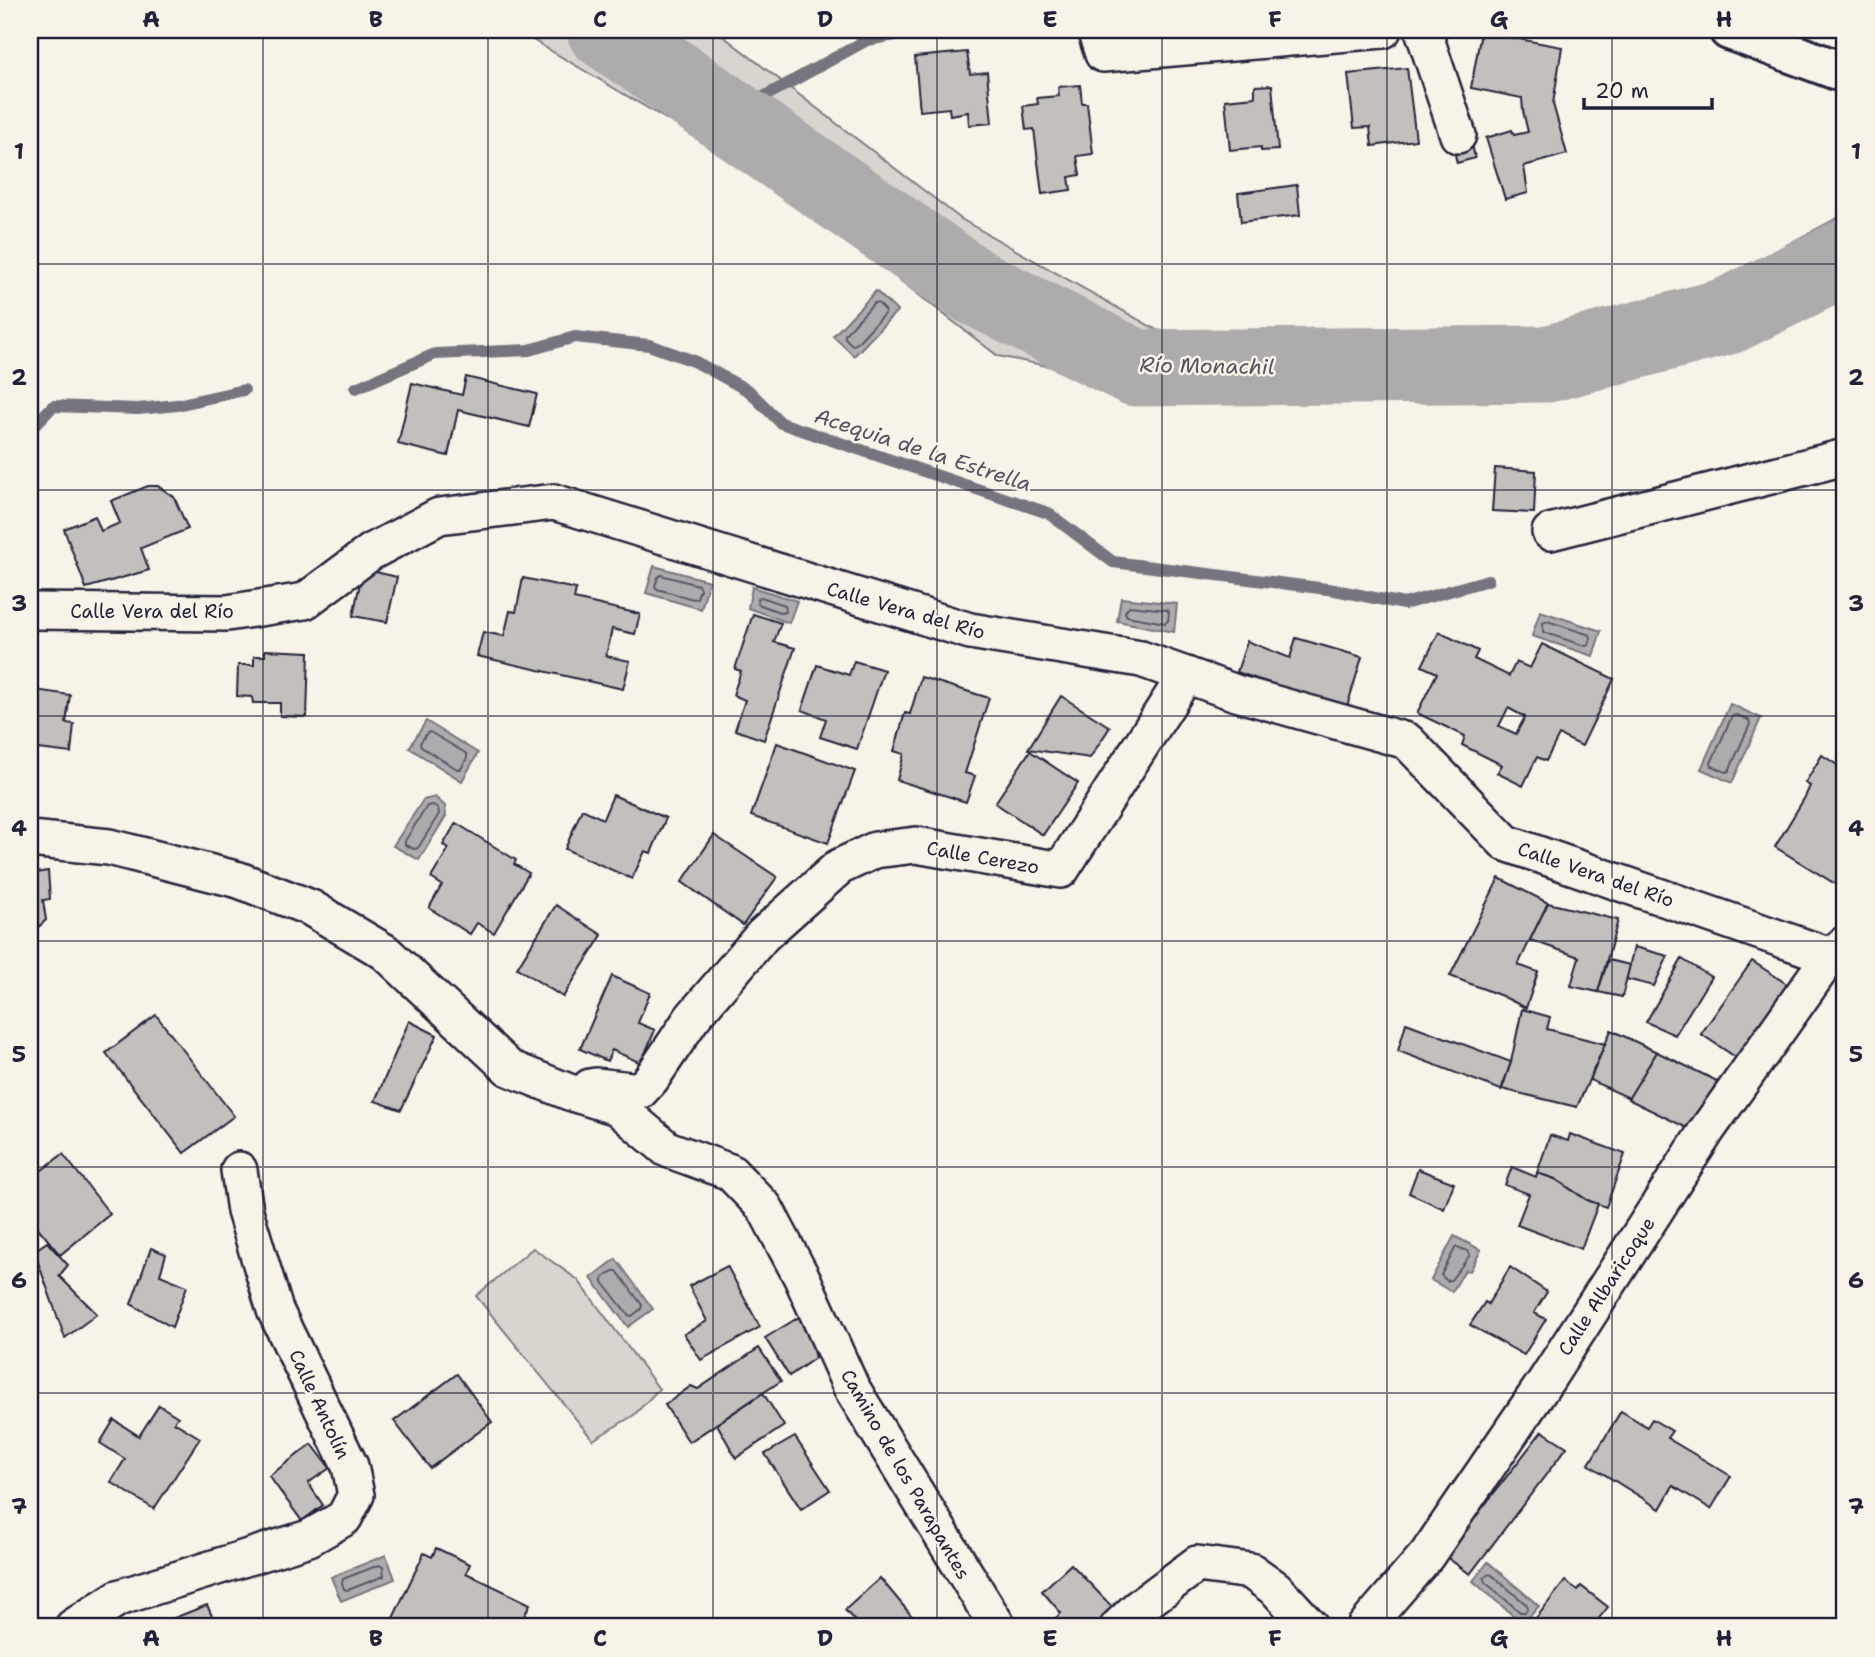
<svg xmlns="http://www.w3.org/2000/svg" width="1875" height="1657" font-family="'Shantell Sans',sans-serif">
<style>
.green{fill:#d8d5cf;stroke:#7d7c85;stroke-width:2}
.water{fill:#aeabad;stroke:#76747f;stroke-width:2}
.lines{fill:none;stroke-linecap:round;stroke-linejoin:round}
.shore{stroke:#5a5969;stroke-width:2}
.stream{stroke:#76747f;stroke-width:12}
.river{stroke:#aeabad;stroke-width:77}
.building{fill:#c2bfbd;stroke:#22223b;stroke-width:2;fill-rule:evenodd}
.street-casing{stroke:#22223b;stroke-width:40}
.secondary-casing{stroke:#22223b;stroke-width:44}
.street{stroke:#f7f3e8;stroke-width:35}
.secondary{stroke:#f7f3e8;stroke-width:38}
.grid{fill:none;stroke:#22223b;stroke-width:2;stroke-opacity:0.55}
.labels{text-anchor:middle;stroke-width:5;stroke-linejoin:round;paint-order:stroke}
.street-label{font-size:19px;fill:#22223b;stroke:#f7f3e8}
.water-label{font-size:21px;font-style:italic;fill:#535263;stroke:#f7f3e8}
.neatline{fill:none;stroke:#22223b;stroke-width:2.5}
.grid-label{font-size:23px;text-anchor:middle;font-weight:bold;fill:#22223b}
</style>
<rect width="100%" height="100%" fill="#f7f3e8"/>
<filter id="ink" filterUnits="userSpaceOnUse"><feTurbulence type="fractalNoise" baseFrequency=".0143" numOctaves="2"/><feDisplacementMap in="SourceGraphic" scale="14" xChannelSelector="R" yChannelSelector="G"/><feConvolveMatrix kernelMatrix="1 2 1 2 8 2 1 2 1" color-interpolation-filters="sRGB"/></filter>
<g filter="url(#ink)">
<g class="green">
<path d="M516,30h199l246,189 203,115 112,17 142,-2 150,-25 150,-43 127,-67v72l-131,55 -170,46 -322,15 -224,-46 -224,-173z"/>
<path d="M533,1248l45,32 81,109 -25,26 -41,25 -117,-144z"/>
</g>
<g class="water">
<path d="M876,291l21,20 -43,45 -21,-20z"/>
<path d="M654,566l55,15 -8,28 -55,-16z"/>
<path d="M752,587l45,14 -8,22 -41,-15z"/>
<path d="M1121,598l56,6 -3,28 -57,-11z"/>
<path d="M1540,611l61,20 -8,25 -61,-20z"/>
<path d="M1730,704l31,14 -29,65 -31,-14z"/>
<path d="M426,721l52,32 -16,28 -53,-33z"/>
<path d="M435,797l10,9 1,10 -27,44 -26,-14 30,-46z"/>
<path d="M1454,1236l27,14 -11,21 -5,-1 -13,22 -21,-12z"/>
<path d="M616,1259l37,50 -25,18 -37,-49z"/>
<path d="M386,1555l9,24 -54,22 -10,-24z"/>
<path d="M1488,1562l51,44 -16,18 -50,-43z"/>
</g>
<g class="lines">
<g class="shore">
<path d="M874,303h4l7,7v3l-29,31 -4,1 -7,-7v-4z"/>
<path d="M661,575l37,10 2,4 -3,9 -4,1 -36,-10 -2,-3 3,-9z"/>
<path d="M761,597l24,8 1,7 -4,1 -24,-9 -1,-5z"/>
<path d="M1129,606l38,4 2,3 -1,8 -3,2 -38,-7 -2,-4z"/>
<path d="M1547,621l43,14 1,3 -2,7 -4,1 -42,-14v-9z"/>
<path d="M1737,715l12,5 1,4 -21,47 -3,1 -14,-6 -1,-3 21,-47z"/>
<path d="M430,732l37,22v4l-6,11h-4l-36,-22 -1,-4 7,-10z"/>
<path d="M433,805l5,3 1,6 -21,34 -4,1 -9,-4v-4l22,-35z"/>
<path d="M1456,1247l12,4 2,4 -19,25 -4,1 -6,-6z"/>
<path d="M613,1271h4l25,34 -1,4 -9,7 -4,-1 -25,-33v-4z"/>
<path d="M379,1565l4,2 1,9 -36,14 -4,-1 -2,-6 1,-4z"/>
<path d="M1488,1574l4,1 35,30 1,3 -3,4h-5l-35,-30 -1,-4z"/>
</g>
<g class="stream">
<path d="M729,116l138,-76 55,-10"/>
<path d="M356,388l79,-34 94,-4 46,-13 74,8 45,16 55,30 32,32 267,90 65,49 222,28 69,14 84,-24"/>
<path d="M30,430l23,-24 85,3 39,-4 67,-15"/>
</g>
<path class="river" d="M605,30l370,257 161,81 411,-4 181,-48 117,-58"/>
</g>
<g class="building">
<path d="M1481,32l81,15 -9,57 14,50 -43,12 4,27 -23,6 -19,-61 26,-8 2,5 14,-3 -5,-21 -1,-13 -51,-10z"/>
<path d="M967,52l3,22 17,-2 5,51 -23,2 -1,-13 -18,3 -1,-7 -29,3 -5,-54z"/>
<path d="M1407,68l9,72 -44,6 -2,-19 -16,1 -6,-54z"/>
<path d="M1080,85l2,18h5l6,51 -16,2 3,19 -11,2 2,13 -29,4 -8,-65 -8,1 -3,-24 15,-2 -1,-6 22,-2 -1,-9z"/>
<path d="M1272,85l6,65 -17,1v-4l-31,3 -5,-50 30,-3v-11z"/>
<path d="M1470,135l5,23 -18,5 -6,-24z"/>
<path d="M1297,185l3,30 -59,7 -3,-29z"/>
<path d="M466,377l71,17 -8,33 -71,-17 -10,46 -50,-12 14,-61 50,12z"/>
<path d="M1495,468l41,3 -2,42 -42,-2z"/>
<path d="M148,486h10l16,11 14,32 -47,19 8,22 -63,18 -22,-59 31,-13 6,15 19,-8 -9,-22z"/>
<path d="M363,569l34,8 -10,45 -34,-6z"/>
<path d="M523,578l53,11 -2,10 66,15 -5,20 -23,-5 -6,27 24,5 -7,28 -146,-33 6,-24 21,4 6,-25 6,1z"/>
<path d="M753,614l28,9 -7,19 21,6 -31,92 -29,-10 10,-30 -12,-5 8,-24 -6,-2z"/>
<path d="M1439,632l39,19 -4,8 35,17 7,-14 14,6 12,-24 72,35 -32,67 -23,-11 -13,26 -9,-4 -14,29 -26,-13 5,-8 -40,-20 3,-9 -48,-23 20,-40 -15,-7zM1508,708l17,9 -9,17 -17,-8z"/>
<path d="M1296,638l66,19 -16,53 -109,-38 10,-31 43,17z"/>
<path d="M265,650l44,2 -2,65 -27,-1v-13h-27l-1,-6 -15,-1 1,-31h16v-9h11z"/>
<path d="M854,661l30,9 -27,79 -37,-12 6,-18 -24,-9 15,-45 32,10z"/>
<path d="M30,673h7l-2,17 35,5 -4,28 8,1 -3,29 -41,-5z"/>
<path d="M921,677l68,21 -24,75 10,3 -9,26 -69,-22 7,-26 -10,-3 11,-38 5,1z"/>
<path d="M1061,696l49,31 -20,31 -62,-9z"/>
<path d="M777,743l78,28 -27,72 -77,-27z"/>
<path d="M1030,751l48,32 -35,52 -48,-32z"/>
<path d="M1822,755l23,15v112l-3,6 -67,-41 30,-50 5,-11 -5,-3z"/>
<path d="M613,795l53,23 -15,35 -6,-2 -13,28 -67,-30 17,-40 21,10z"/>
<path d="M456,823l60,37 -2,4 15,9 -35,60 -17,-10 -7,11 -41,-26 13,-23 -11,-7 18,-30 -6,-3z"/>
<path d="M714,835l63,42 -34,48 -61,-43z"/>
<path d="M48,871l2,28 -7,1 3,20 -12,11 -4,1v-58z"/>
<path d="M1499,878l49,25 -30,62 20,7 -12,36 -24,-12 -52,-20z"/>
<path d="M1548,903l70,17 -20,72 -27,-6 8,-29 -49,-17z"/>
<path d="M556,905l46,30 -39,62 -46,-29z"/>
<path d="M1634,947l34,9 -14,30 -28,-7z"/>
<path d="M1682,959l29,18 -36,58 -29,-13z"/>
<path d="M1608,960l22,5 -8,32 -24,-5z"/>
<path d="M1752,961l47,31 -50,74 -48,-32z"/>
<path d="M612,976l38,17 -12,30 17,7 -14,33 -29,-13 -5,11 -27,-12z"/>
<path d="M1522,1009l28,8 -3,12 58,15 -28,63 -75,-18 9,-27z"/>
<path d="M156,1015l78,101 -50,37 -78,-100z"/>
<path d="M409,1021l28,14 -36,75 -26,-9z"/>
<path d="M1406,1023l105,39 -10,28 -103,-39z"/>
<path d="M1611,1030l46,22 -28,46 -39,-18z"/>
<path d="M1657,1052l60,29 -24,50 -65,-32z"/>
<path d="M1570,1134l55,20 -19,53 -19,-7 -32,-21 -18,-6 13,-38 18,6z"/>
<path d="M63,1154l47,60 -50,41 -30,-37v-39z"/>
<path d="M1512,1167l24,10 1,-4 18,6 32,21 11,4 -17,45 -64,-24 12,-31 -24,-9z"/>
<path d="M1418,1169l36,14 -10,26 -35,-16z"/>
<path d="M47,1242l21,23 -9,11 38,38 -32,24 -31,-87z"/>
<path d="M151,1248l15,6 -6,21 27,11 -15,41 -41,-23z"/>
<path d="M727,1266l33,61 -59,33 -17,-26 23,-13 -18,-35z"/>
<path d="M1510,1267l37,25 -13,21 12,6 -22,36 -54,-30 15,-23 3,2z"/>
<path d="M804,1314l11,44 -26,18 -24,-38z"/>
<path d="M759,1348l22,33 -92,61 -24,-37 26,-19 7,3z"/>
<path d="M457,1374l35,48 -62,46 -36,-47z"/>
<path d="M763,1393l21,33 -48,32 -19,-34z"/>
<path d="M159,1405l19,12 -4,5 26,16 -46,71 -43,-27 14,-23 -25,-16 14,-23 25,16z"/>
<path d="M1621,1411l26,16 5,-8 20,12 -5,7 64,38 -20,33 -38,-23 -13,23 -69,-43 -2,-2z"/>
<path d="M1542,1431l25,16 -97,127 -25,-18z"/>
<path d="M795,1437l35,53 -29,19 -36,-55z"/>
<path d="M312,1444l18,24 -22,15 15,22 -21,16 -33,-45z"/>
<path d="M436,1548l34,16 -4,9 64,31 -11,23h-106l-20,-9 31,-65 8,4z"/>
<path d="M1071,1564l48,50 -14,13h-52l-3,-3 11,-11 -19,-22z"/>
<path d="M880,1578l41,49h-61l-15,-17z"/>
<path d="M1565,1581l13,9 3,-4 27,21 -16,20h-63z"/>
<path d="M207,1605l10,22h-38l-5,-9z"/>
</g>
<g class="lines">
<defs>
<g id="street">
<path d="M1095,30l8,24 280,-24"/>
<path d="M1423,30l35,105"/>
<path d="M1550,532l295,-75"/>
<path d="M30,611l197,2 78,-12 66,-49 68,-36 115,-14 416,129 171,28 95,34 171,48 99,102 324,113"/>
<path d="M30,839l79,8 130,33 72,28 74,44 124,116 60,24 48,15 50,42 63,23 35,36 37,70 49,109 147,240"/>
<path d="M590,1087l6,-1 44,5 11,-12 41,-61 71,-83 76,-68 36,-17 41,-5 145,25 125,-195"/>
<path d="M73,1627l45,-29 191,-60 35,-20 12,-23 -6,-29 -75,-156 -30,-99 -6,-41"/>
<path d="M1118,1627l20,-19 59,-44 54,7 25,18 35,38"/>
<path d="M1365,1627l62,-72 120,-176 160,-249 123,-174 15,-12"/>
</g>
<path id="secondary" d="M1729,30l116,43"/>
</defs>
<use href="#street" class="street-casing"/>
<use href="#secondary" class="secondary-casing"/>
<use href="#street" class="street"/>
<use href="#secondary" class="secondary"/>
</g>
</g>
<path class="grid" d="M263,30v1597M488,30v1597M713,30v1597M937,30v1597M1162,30v1597M1387,30v1597M1612,30v1597M30,264h1815M30,490h1815M30,716h1815M30,941h1815M30,1167h1815M30,1393h1815"/>
<g class="labels">
<g class="street-label">
<text transform="translate(906 610) rotate(16)" y="7">Calle Vera del Río</text>
<text x="152" y="618">Calle Vera del Río</text>
<text transform="translate(983 857) rotate(10)" y="7">Calle Cerezo</text>
<text transform="translate(1596 874) rotate(19)" y="7">Calle Vera del Río</text>
<text transform="translate(1606 1286) rotate(-57)" y="7">Calle Albaricoque</text>
<text transform="translate(320 1404) rotate(65)" y="7">Calle Antolín</text>
<text transform="translate(906 1474) rotate(60)" y="7">Camino de los Parapantes</text>
</g>
<g class="water-label">
<text transform="translate(1207 366) rotate(1)" y="7">Río Monachil</text>
<text transform="translate(923 450) rotate(18)" y="7">Acequia de la Estrella</text>
</g>
</g>
<rect width="1875" height="1657" fill="none" stroke="#f7f3e8" stroke-width="77"/>
<path d="M1584 98v10h128v-10" fill="none" stroke="#22223b" stroke-width="3.5"/>
<text x="1595" y="98" font-size="21" fill="#22223b" stroke="#f7f3e8" stroke-width="5" paint-order="stroke">20 m</text>
<rect x="38" y="38" width="1798" height="1580" class="neatline"/>
<g class="grid-label">
<text x="151" y="27">A</text>
<text x="376" y="27">B</text>
<text x="600" y="27">C</text>
<text x="825" y="27">D</text>
<text x="1050" y="27">E</text>
<text x="1275" y="27">F</text>
<text x="1499" y="27">G</text>
<text x="1724" y="27">H</text>
<text x="19" y="159">1</text>
<text x="1856" y="159">1</text>
<text x="19" y="385">2</text>
<text x="1856" y="385">2</text>
<text x="19" y="611">3</text>
<text x="1856" y="611">3</text>
<text x="19" y="836">4</text>
<text x="1856" y="836">4</text>
<text x="19" y="1062">5</text>
<text x="1856" y="1062">5</text>
<text x="19" y="1288">6</text>
<text x="1856" y="1288">6</text>
<text x="19" y="1514">7</text>
<text x="1856" y="1514">7</text>
<text x="151" y="1646">A</text>
<text x="376" y="1646">B</text>
<text x="600" y="1646">C</text>
<text x="825" y="1646">D</text>
<text x="1050" y="1646">E</text>
<text x="1275" y="1646">F</text>
<text x="1499" y="1646">G</text>
<text x="1724" y="1646">H</text>
</g>
</svg>
